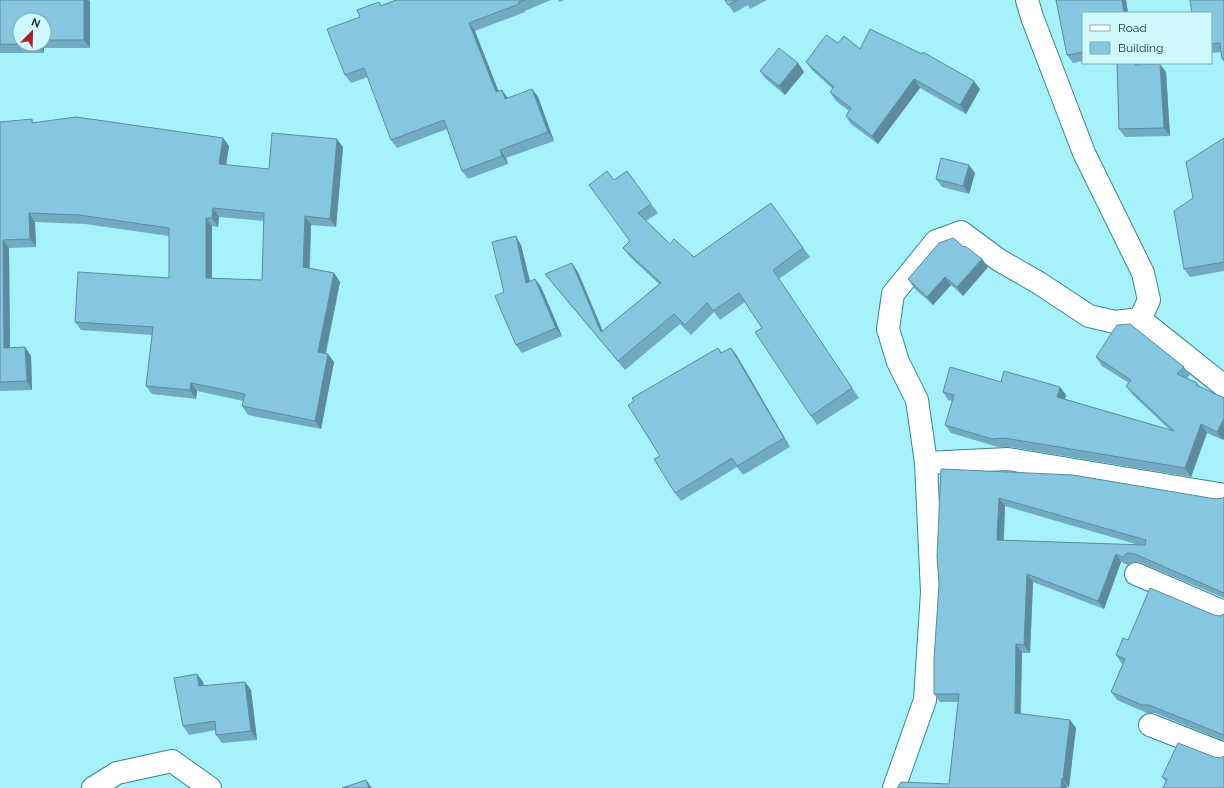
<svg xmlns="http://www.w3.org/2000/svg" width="1224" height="788" font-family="Raleway,sans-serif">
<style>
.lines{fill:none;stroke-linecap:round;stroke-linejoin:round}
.minor-casing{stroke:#39858d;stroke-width:24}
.tertiary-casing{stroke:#39858d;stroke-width:24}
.minor{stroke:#fff;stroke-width:22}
.tertiary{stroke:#fff;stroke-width:22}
.wall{fill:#72abc1;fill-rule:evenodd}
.shaded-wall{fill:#5d8b9d}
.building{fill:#85c7e0;stroke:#5d8b9d;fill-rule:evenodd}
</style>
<rect width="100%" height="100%" fill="#a6f2fb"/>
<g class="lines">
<defs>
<g id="minor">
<path d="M1140,319l84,67"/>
<path d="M926,463l82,-4 216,36"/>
<path d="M1136,574l88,38"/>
<path d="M1150,725l74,29"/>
<path d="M93,788l24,-15 55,-12 38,27"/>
</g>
<path id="tertiary" d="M894,788l31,-88 7,-108 -6,-129 -9,-63 -19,-38 -10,-33 5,-35 43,-53 25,-9 38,28 40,23 50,33 26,6 25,-3 9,-19 -6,-27 -59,-120 -52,-136 -5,-17"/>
</defs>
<use href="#minor" class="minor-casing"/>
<use href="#tertiary" class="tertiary-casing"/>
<use href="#minor" class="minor"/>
<use href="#tertiary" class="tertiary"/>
</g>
<g class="wall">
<path d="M0,0h89l1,2v46h-46v5h-44zM44,20v24h-24z"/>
<path d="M396,0h155l-26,11v1l-50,19 23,60 10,7 24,-9 6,8 16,44 -48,17 2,6 -40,15 -6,-8 -15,-42 -50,19 -6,-8 -23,-63 -17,6 -6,-8 15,-58 22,-12z"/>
<path d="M558,0h7l-5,2z"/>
<path d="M725,0h42l-17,9 -2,-4 -14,8z"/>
<path d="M1056,0h70l2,13h-45v48l-10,2 -6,-8z"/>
<path d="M1224,0v62l-2,-3 -1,-7 -10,1v-40z"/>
<path d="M838,43l22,6 120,40 -14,25 -46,-26 -42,56 -27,-20 -5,-8 3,-5 -13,-10 -6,-9 3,-3 -21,-19 -6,-8z"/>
<path d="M798,63l6,9 -19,23 -19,-16 -6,-8z"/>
<path d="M1117,63h22v2l27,7 4,64 -45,1 -6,-8z"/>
<path d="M32,119l2,4 189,15 6,8 -3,19 43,4 74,-22 -7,80 -25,-2 -1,43 24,5 6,9 -14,72h2l6,8 -13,67 -73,-14 -6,-9 1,-5 -46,-10 -1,8 -44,-5 -6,-8 6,-51 -71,-5 -6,-8 94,-44v-42l-84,-12 -50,-2 1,25 -27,1 1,100 15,-1 6,9 1,34 -32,1v-269zM219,217l45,4 -2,59 -50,-2v-52l6,1z"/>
<path d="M1224,138v133l-34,6 -6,-8 9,-71z"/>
<path d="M627,171l31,42 -12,8 24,23 24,13 77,-54 39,54 -31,22 80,119 -42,27 -6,-9 -49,-88 -17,-26 -25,18 -6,-8 -23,23 -11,-11 -55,46 -73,-87 -7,-9 33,-2 25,59 56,-47 -29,-27 -7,-9 6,-7 -15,-61z"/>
<path d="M975,173l-6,21 -27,-7 -6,-8z"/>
<path d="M521,245l9,36 5,-2 6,8 21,49 -40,17 -6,-8 -12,-53z"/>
<path d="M964,247l18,12 6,8 -25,29 -12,-11 -18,20 -19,-17 -6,-9z"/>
<path d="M718,348l4,5 9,-5 6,8 53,91 -47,28 -6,-8 -56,34 -6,-8 -15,-37z"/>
<path d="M1096,357l88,10 6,8 -3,3 10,5 3,4 23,53 -16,-7 -16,44 -181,-30h-12l-47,-14 -6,-8 7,-24 -4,-1 -5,-8 58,-10 59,5 6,8 -1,4 105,31 -38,-36 -6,-8 3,-3 -27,-17z"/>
<path d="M941,469l275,30 7,-1 1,-1v101l-83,-35 -7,-1 -6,3 -7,-3 -17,47 -71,-27 -3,71h-8l-1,61 55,14 -7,59 -120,-3 9,-82h-18l-6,-8 5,-110zM1005,506l134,39 -135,-5z"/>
<path d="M1224,614v127l-69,-28h-8l-30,-13 -6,-8 12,-28h-1l-6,-9 12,-15 86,-25 6,1z"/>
<path d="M197,674l6,8 1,4 41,-4 6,8 6,50 -35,3 -6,-8v-5l-27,5 -6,-9z"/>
<path d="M1214,757l6,1 -54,24 -4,-5z"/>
</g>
<g class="shaded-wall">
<path d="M84,0h5l1,2v46l-6,-8z"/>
<path d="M1122,0h4l2,13h-4z"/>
<path d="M469,23l6,8 27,69 -6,-8z"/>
<path d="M38,44h3l3,4v5l-6,-8z"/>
<path d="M798,63l6,9 -19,23 -6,-9z"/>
<path d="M1135,63h4l2,10 -6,-8z"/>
<path d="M1160,64l6,8 4,64 -6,-8z"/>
<path d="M914,79l6,9 -42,56 -6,-8z"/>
<path d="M974,81l6,8 -14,25 -6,-9z"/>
<path d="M532,89l6,8 16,44 -6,-9z"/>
<path d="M502,90l6,8 -3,1z"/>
<path d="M223,138l6,8 -4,27 -6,-9z"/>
<path d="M337,139l6,8 -7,80 -6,-8z"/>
<path d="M500,150l6,8 2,6 -6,-8z"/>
<path d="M969,165l6,8 -6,21 -6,-8z"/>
<path d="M213,208l6,9 -1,10 -6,-9z"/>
<path d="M29,213l6,9 1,25 -6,-8z"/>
<path d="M305,216l6,9 -2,50 -6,-8z"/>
<path d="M206,218l6,8v60l-6,-8z"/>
<path d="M516,236l5,9 11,46 -6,-8z"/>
<path d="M3,240l6,8 1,108 -6,-8z"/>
<path d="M982,259l6,8 -25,29 -6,-9z"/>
<path d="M572,263l6,9 29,70 -6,-10z"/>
<path d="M334,273l6,9 -16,78 -6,-8z"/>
<path d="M945,277l6,8 -18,20 -6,-8z"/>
<path d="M535,279l6,8 21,49 -6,-8z"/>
<path d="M25,347l6,9 1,34 -5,-9z"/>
<path d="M731,348l6,8 53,91 -6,-9z"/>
<path d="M328,354l6,8 -13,67 -6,-8z"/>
<path d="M191,383l6,8 -1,8 -6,-9z"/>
<path d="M1060,387l6,8 -3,10 -6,-8z"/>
<path d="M1224,418v21l-1,1 -6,-8z"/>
<path d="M1201,424l6,9 -16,44 -6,-9z"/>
<path d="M999,498l6,8 -2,42 -6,-8z"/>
<path d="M1116,554l5,8 -17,47 -6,-8z"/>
<path d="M1027,574l6,8 -3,71 -6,-8z"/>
<path d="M1016,644l6,9 -2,69 -5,-9z"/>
<path d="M197,674l6,8 2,12 -6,-8z"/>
<path d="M245,682l6,8 6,50 -6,-9z"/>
<path d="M1070,720l6,8 -7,59 -6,-8z"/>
<path d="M1062,778l5,9v1h-6z"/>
<path d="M366,780l6,8h-3z"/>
</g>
<g class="building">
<path d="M0,0h84v40h-40v-20h-24v24h18v1l-38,-1z"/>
<path d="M396,0h129l-6,2v2l-50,19 27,69 6,-2 3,9 27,-10 16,43 -48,18 2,6 -40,15 -18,-51 -53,20 -27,-72 -19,7 -18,-46 33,-12 -3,-7 22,-8 2,4z"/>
<path d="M725,0h12l-9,5z"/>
<path d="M1056,0h66l2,13h-41v39l-16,3z"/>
<path d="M1190,0h34v59h-2l-2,-16 -9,1v-31h-19z"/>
<path d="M870,29l52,25 1,-2 51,29 -14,24 -46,-26 -42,57 -26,-20 5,-8 -21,-16 4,-5 -28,-25 20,-27 12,8 6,-7 16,13z"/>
<path d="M779,48l19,15 -19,23 -19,-15z"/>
<path d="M1117,63h18v2l25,-1 4,64 -45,1z"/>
<path d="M76,117l147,21 -4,26 50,5 3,-36 65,6 -7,80 -25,-3 -2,51 31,6 -16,79 10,2 -13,67 -73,-15 3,-12 -54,-11 -1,7 -44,-4 7,-59 -78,-5 3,-50 91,6v-50l-90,-13 -50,-2 1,26 -27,1 1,108 21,-1 2,34 -27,1v-260l32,-3v4zM213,208l51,5 -2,67 -56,-2v-60h6z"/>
<path d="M1224,138v124l-40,7 -10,-58 19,-13 -7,-36z"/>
<path d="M941,158l28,7 -6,21 -27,-7z"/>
<path d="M607,171l7,9 13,-9 24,33 -13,9 32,31 4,-5 20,18 77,-54 32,45 -30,22 79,118 -41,28 -56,-84 7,-4 -23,-35 -26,18 -6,-8 -22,22 -11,-11 -56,47 -73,-87 27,-11 29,69 60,-49 -38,-35 7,-7 -41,-56z"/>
<path d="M516,236l10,47 9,-4 21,49 -40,17 -21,-49 9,-4 -12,-50z"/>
<path d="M953,238l11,9 1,-1 17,13 -25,28 -12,-10 -18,20 -19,-18 31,-36z"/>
<path d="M1130,324l54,43 -7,7 20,9 -1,2 28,13v20l-7,14 -16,-8 -16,44 -181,-30 -12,1 -47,-14 9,-30 -11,-3 7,-25 51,15 3,-11 56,16 -3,10 117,34 -48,-45 5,-6 -35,-23 21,-32z"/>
<path d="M718,348l3,5 10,-5 53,90 -47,28 -5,-8 -57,35 -21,-34 6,-3 -32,-51 6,-4 -2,-3z"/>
<path d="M941,469l132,6 143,24 7,-1 1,-1v96l-89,-39 -7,-1 -6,4 -6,-3 -18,47 -71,-27 -3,71 -8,-1 -1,69 55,7 -7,59 -1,-1 -1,10h-164l4,-6 48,2 10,-90h-25v-34l5,-76 -2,-27zM999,498l147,42 -1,5 -148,-5z"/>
<path d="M1150,588l64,27 6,1 4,-2v121l-75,-30h-7l-31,-13 14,-33 -9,-4 7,-17 5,2z"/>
<path d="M197,674l2,12 46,-4 6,49 -35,4 -1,-14 -32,5 -9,-48z"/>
<path d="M1178,743l36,14 6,1 4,-2v32h-61l4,-9 -5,-2z"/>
<path d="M366,780l3,8h-27z"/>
</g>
<rect x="1082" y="12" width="130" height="52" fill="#cefafe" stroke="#84abaf"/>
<rect x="1090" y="25" width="20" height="6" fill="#ffffff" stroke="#84abaf"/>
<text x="1118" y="32" font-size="12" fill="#153538">Road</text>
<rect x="1090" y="42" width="20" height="12" fill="#85c7e0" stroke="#84abaf"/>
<text x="1118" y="52" font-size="12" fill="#153538">Building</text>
<g transform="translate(32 32) rotate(23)"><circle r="19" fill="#cefafe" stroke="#84abaf"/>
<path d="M0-3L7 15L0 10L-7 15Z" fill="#b01e27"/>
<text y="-6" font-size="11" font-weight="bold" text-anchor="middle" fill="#153538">N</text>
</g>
</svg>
